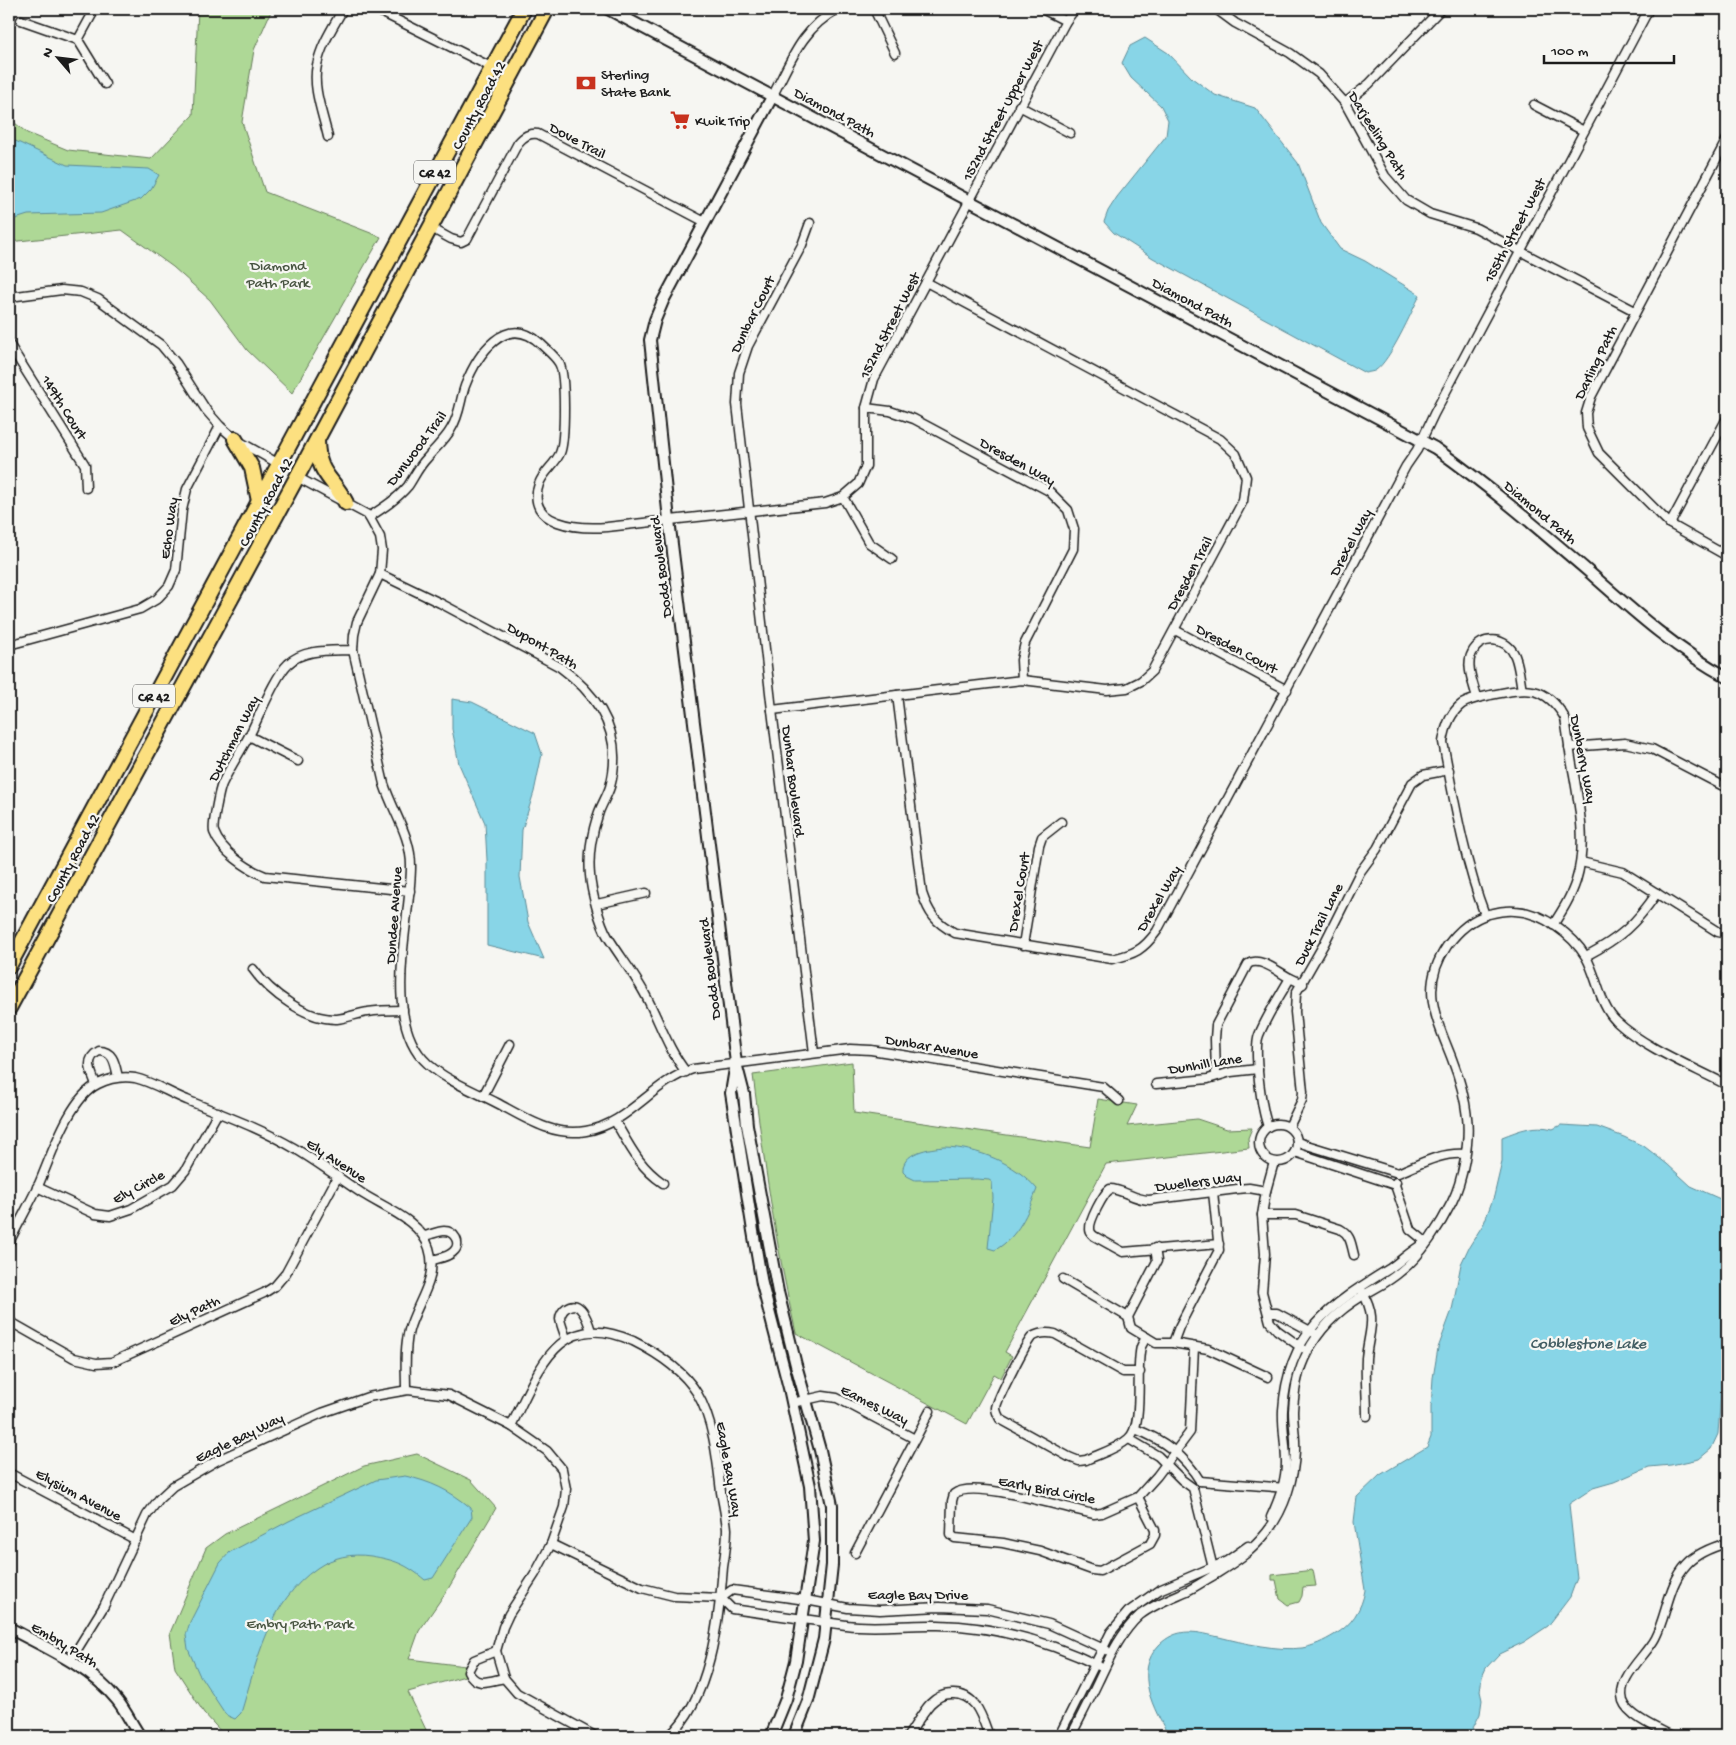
<svg xmlns="http://www.w3.org/2000/svg" width="1736" height="1745" font-family="'Gochi Hand',sans-serif">
<style>
.green{fill:#aed896;stroke:#657a59}
.water{fill:#88d5e7;stroke:#5d8b96}
.lines{fill:none;stroke-linecap:round;stroke-linejoin:round}
.minor-casing{stroke:#1c1c1c;stroke-width:11}
.tertiary-casing{stroke:#1c1c1c;stroke-width:14}
.trunk-casing{stroke:#1c1c1c;stroke-width:18}
.minor{stroke:#f6f6f2;stroke-width:8}
.tertiary{stroke:#f6f6f2;stroke-width:10}
.trunk{stroke:#fce080;stroke-width:14}
.labels{text-anchor:middle;stroke-width:4.5;stroke-linejoin:round;paint-order:stroke}
.shield{fill:#f6f6f2;stroke:#5d5d5c;stroke-width:1}
.shield-label{font-size:14px;font-weight:bold;fill:#1c1c1c}
.poi-label{font-size:15px;fill:#1c1c1c;stroke:#f6f6f2;text-anchor:start}
.street-label{font-size:15px;fill:#1c1c1c;stroke:#f6f6f2}
.park-label{font-size:15px;fill:#485441;stroke:#f6f6f2}
.water-label{font-size:16px;font-style:italic;fill:#425d63;stroke:#f6f6f2}
</style>
<rect width="100%" height="100%" fill="#f6f6f2"/>
<filter id="ink" filterUnits="userSpaceOnUse"><feTurbulence type="fractalNoise" baseFrequency=".02" numOctaves="2"/><feDisplacementMap in="SourceGraphic" scale="10" xChannelSelector="R" yChannelSelector="G"/><feConvolveMatrix kernelMatrix="1 2 1 2 8 2 1 2 1" color-interpolation-filters="sRGB"/></filter>
<g filter="url(#ink)">
<g class="green">
<path d="M198,9h74l-18,41 -12,72 23,70 116,45 -89,156 -45,-43 -37,-50 -37,-33 -51,-37 -113,12v-124l18,15 41,17 83,9 42,-44z"/>
<path d="M852,1062l2,51 236,34 8,-48 39,6 -10,21 70,-7 30,10 25,-1 -4,10 1,10 -143,16 -101,188 7,4 -11,22 -7,-4 -27,50 -171,-91c-20,-86 -32,-171 -43,-258z"/>
<path d="M417,1454l54,26 25,28 -48,81 -29,42 -10,28 56,7v10l-57,16 21,44h-204l-21,-23 -29,-45 -5,-35 36,-85 19,-14 139,-68z"/>
<path d="M1313,1570l3,16 -13,1 -1,9 -3,6 -11,3 -8,-6 -4,-19h-4v-5z"/>
</g>
<g class="water">
<path d="M1145,38l23,15 24,25 23,17 40,13 43,55 23,60 19,26 25,12 55,34c-8,16 -30,66 -44,75 -2,2 -8,2 -11,3l-212,-115 -39,-25 -10,-11 4,-11 9,-14 49,-61 2,-16 -7,-14 -30,-28 -9,-15 8,-17z"/>
<path d="M9,138l58,27 82,4 10,6 -8,14 -10,10 -40,14 -73,2 -19,6z"/>
<path d="M452,699l20,3 63,31 7,21 -8,38 -12,38 -2,47 8,45 16,37 -57,-14v-85l-2,-37 -26,-59 -7,-35z"/>
<path d="M1561,1125l36,2 27,10 21,10 22,17 24,22 36,16v170l-6,20 -3,42 -7,15 -12,10 -28,6 -22,2 -35,15 -21,6 -24,16 8,74 -7,19 -22,29 -24,16 -25,12 -13,14 -4,9 -2,14 2,9 -2,14 -11,22h-300c-15,-26 -36,-64 -10,-91 8,-8 18,-13 30,-13 11,0 20,3 30,5 24,6 58,14 83,11 12,-2 22,-7 32,-13 17,-9 28,-26 31,-45l-11,-68 3,-25 23,-22 47,-28 4,-10v-30l2,-29 5,-30 14,-38 9,-46 8,-17 15,-24 10,-27 8,-34v-25c18,-7 32,-13 51,-8z"/>
<path d="M945,1147c33,1 70,16 92,42 -9,24 -19,48 -42,61l-7,-2 5,-50 -1,-16 -3,-2 -12,-1 -62,1 -8,-4 -4,-4c-2,-20 27,-24 42,-25z"/>
<path d="M405,1476c25,5 46,15 66,32l1,9 -39,61 -8,2c-19,-16 -30,-20 -54,-24 -20,-3 -38,1 -54,12 -48,33 -60,93 -76,145l-6,6 -9,-4 -27,-41 -11,-25 -2,-14 4,-13 30,-59 10,-11 59,-31 87,-41z"/>
</g>
<g class="lines">
<defs>
<g id="minor">
<path d="M95,9l-17,31 27,44"/>
<path d="M375,9l116,58"/>
<path d="M874,9l21,44"/>
<path d="M1042,9l24,12"/>
<path d="M1216,9l19,14 55,30 29,21 26,29 40,73 21,24 24,14 46,14 159,83"/>
<path d="M21,20l57,20"/>
<path d="M773,95c18,-34 29,-67 65,-86"/>
<path d="M1345,103l24,-19 72,-75"/>
<path d="M1534,105l50,26"/>
<path d="M1019,106l51,27"/>
<path d="M328,137c-5,-23 -16,-49 -11,-72 4,-20 16,-38 26,-56"/>
<path d="M1727,139l-136,258 -5,16 1,15 12,25 71,71 57,32"/>
<path d="M810,223l-8,22 -54,101 -9,27 -2,31 35,306 42,343"/>
<path d="M431,228l20,11 10,3 6,-3 51,-96c6,-7 11,-10 20,-9l167,88"/>
<path d="M9,297l53,-7 19,2 17,7 63,46 15,18 30,47 14,16 15,13 44,25"/>
<path d="M9,344l76,121 1,23"/>
<path d="M866,408l24,3 24,8 135,72 19,19 6,19 -1,20 -48,94 -4,17 1,20"/>
<path d="M297,477l71,38 12,22 2,13 -2,24 -23,48 -3,13 -1,15 31,134c9,28 27,52 27,82 0,57 -31,155 17,198 19,17 46,27 69,39 28,15 56,34 89,28 43,-7 66,-49 107,-62l157,-20 21,1 232,37 16,14"/>
<path d="M843,497l26,46 23,16"/>
<path d="M369,517c14,-9 28,-18 39,-31 6,-9 11,-20 19,-28 8,-10 18,-18 24,-29 9,-14 9,-29 14,-43 12,-31 41,-75 76,-42 6,6 14,12 18,19 7,11 6,78 1,90 -5,12 -17,19 -21,31 -15,42 42,45 68,43l218,-24 18,-6 15,-13 8,-18v-58l8,-29 192,-358 9,-12"/>
<path d="M1670,524l57,-106"/>
<path d="M380,574l60,29 120,64c41,30 64,69 50,120 -3,9 -8,17 -11,25 -7,19 -11,43 -9,63 1,16 10,49 18,62 13,21 28,39 39,61 13,25 21,51 39,74"/>
<path d="M1175,630l112,60"/>
<path d="M9,645l131,-36 17,-10 12,-13 7,-16 6,-60 5,-21 33,-63"/>
<path d="M353,650c-21,1 -49,-2 -65,14 -13,12 -29,53 -38,70 -9,17 -20,33 -28,50 -3,7 -10,42 -8,48 7,19 33,37 51,44l145,15"/>
<path d="M897,695l25,198c7,21 13,29 33,40l157,26c23,-5 31,-9 45,-28l249,-465 11,-16 17,-36 215,-405"/>
<path d="M1477,698c-3,-13 -12,-33 -5,-45 9,-19 35,-16 43,3 4,10 5,23 7,34"/>
<path d="M772,710l250,-30 85,10 20,-2 14,-7 11,-10 91,-170 3,-24 -10,-23 -16,-15 -294,-157"/>
<path d="M249,736l49,25"/>
<path d="M1569,747l56,-4 27,6 75,39"/>
<path d="M1581,862l42,10 95,60 9,2"/>
<path d="M597,904l49,-11"/>
<path d="M1485,915c-21,-55 -31,-115 -42,-173 2,-13 7,-29 19,-38 8,-5 20,-7 29,-9 35,-7 54,-11 74,23 3,19 5,38 9,57 6,35 13,71 2,106 -5,16 -14,30 -23,44"/>
<path d="M1023,945l16,-99 3,-9 19,-15"/>
<path d="M1586,956c34,-18 49,-31 71,-63"/>
<path d="M253,969c17,24 54,51 84,50 11,-1 21,-6 31,-7 11,-2 23,-2 35,-2"/>
<path d="M1216,1076l-1,-37 1,-14 32,-61c12,-8 30,8 42,14"/>
<path d="M96,1084c-5,-12 -12,-25 3,-33 15,0 16,14 19,26"/>
<path d="M1156,1084l52,-5 23,-7 27,-3"/>
<path d="M483,1096l27,-52"/>
<path d="M615,1121c14,24 24,46 48,62"/>
<circle cx="1278" cy="1143" r="19"/>
<path d="M1268,1126c-6,-14 -15,-76 -9,-91 8,-20 21,-39 31,-57l13,6"/>
<path d="M1289,1127l13,-27 1,-8 -8,-80 1,-19 28,-49 36,-72 17,-23 35,-66 11,-8 26,-5"/>
<path d="M1297,1142l101,31c22,-9 43,-21 67,-19"/>
<path d="M1295,1152l100,33"/>
<path d="M1274,1162l-8,29 -4,24 3,39 -3,38 8,30 7,8 25,18"/>
<path d="M1396,1182l-1,3 15,44 16,13"/>
<path d="M37,1187l58,27 15,2 21,-7 42,-24 12,-14 33,-59"/>
<path d="M1262,1215h34l44,14c11,6 11,15 14,26"/>
<path d="M424,1236c6,-1 14,-5 20,-5 10,0 18,12 10,20 -5,6 -15,7 -22,9"/>
<path d="M9,1243c9,-19 20,-38 29,-57 13,-29 31,-88 60,-102 12,-6 24,-8 37,-6 18,4 34,15 52,22 36,15 73,28 107,48 24,14 46,31 69,46 22,14 58,27 66,54 10,31 -12,53 -20,82 -5,19 -3,41 -3,60"/>
<path d="M1219,1244l-96,8 -29,-16c-3,-3 -4,-3 -4,-7 -1,-8 13,-35 20,-40 13,0 24,11 39,11l88,-11 12,-1 17,3"/>
<path d="M1063,1279l65,38 3,11 25,15h17l35,6 60,28"/>
<path d="M1362,1291c16,28 7,38 4,67 -1,19 1,39 1,58"/>
<path d="M1268,1313h9l37,20"/>
<path d="M1128,1317l29,-56 -2,-13"/>
<path d="M9,1321l65,37 22,5 16,-1 152,-69 11,-7 11,-13 52,-97"/>
<path d="M566,1338c-2,-6 -5,-13 -6,-19 0,-4 3,-9 6,-11 14,-11 22,13 25,23"/>
<path d="M1173,1343l6,-16 40,-77 -6,-58"/>
<path d="M1140,1372h-17l-68,-38c-8,-2 -15,-2 -23,3 -5,4 -36,64 -36,71 0,4 2,7 4,11l69,38 10,4 7,-1c13,-6 31,-11 42,-21 17,-13 7,-71 13,-92 1,-3 4,-7 5,-10"/>
<path d="M792,1403l31,-7 14,2 78,41"/>
<path d="M511,1426c28,-55 46,-119 122,-85 24,12 50,29 64,52 17,29 20,66 24,99 2,12 5,25 6,37 0,13 -2,26 -4,38 -4,53 -13,133 -54,169"/>
<path d="M1135,1429c27,10 50,27 65,52"/>
<path d="M1129,1439l29,17 24,24 11,8 21,84"/>
<path d="M9,1473l127,67"/>
<path d="M1200,1481l86,7"/>
<path d="M1138,1497l-36,16 -8,1c-27,-5 -120,-36 -140,-20l-2,7 -1,34 4,3 48,5 37,8 52,19 8,1 50,-27 5,-9v-5l-17,-33 19,-21 33,-44 4,-85"/>
<path d="M1271,1517c8,-17 15,-35 15,-54 0,-18 -4,-35 -3,-53 5,-78 46,-104 106,-141 12,-8 21,-18 34,-25"/>
<path d="M551,1544l91,44 32,8 47,2 11,-8 74,10 42,8 32,2 59,-3 48,2 62,15 57,26"/>
<path d="M855,1553l75,-142"/>
<path d="M721,1598l11,11c38,5 76,11 114,16 30,4 61,-1 92,0 56,1 110,16 161,41"/>
<path d="M496,1651l-22,9 -6,11c8,17 21,10 36,7"/>
<path d="M70,1661l34,-55 43,-91 12,-16 14,-13 45,-26 104,-47 46,-16 40,-7 41,5 62,31 36,25 15,18 4,20 -2,18 -13,37 -16,30 -26,40 -6,13 -7,24 8,27 13,15 78,43"/>
<path d="M908,1736c7,-10 14,-23 22,-32 6,-6 13,-10 21,-10 25,-2 31,23 38,42"/>
<path d="M1059,1736l52,-104 17,-20 31,-22 68,-29 21,-15"/>
<path d="M1071,1736c9,-18 18,-35 27,-54 11,-23 22,-49 42,-67 14,-11 31,-17 47,-24 10,-5 20,-12 29,-17 22,-14 35,-22 51,-42 18,-23 27,-53 28,-81 1,-13 -2,-27 -2,-40 1,-19 5,-41 14,-58 12,-24 32,-43 55,-57 13,-8 27,-14 39,-25 20,-15 40,-47 51,-69 11,-22 18,-61 15,-85 -2,-19 -8,-40 -15,-58 -16,-41 -33,-72 -5,-113 11,-15 24,-27 42,-32 8,-2 18,-4 26,-3 27,1 58,24 71,46 12,21 13,48 31,65 28,26 76,45 110,63"/>
<path d="M1672,1736c-14,-7 -44,-20 -49,-35 -7,-23 23,-45 32,-63 12,-23 13,-54 32,-74 10,-11 26,-17 40,-21"/>
</g>
<g id="tertiary">
<path d="M608,9l827,439c54,38 104,81 154,124 43,38 87,78 138,105"/>
<path d="M773,95l-110,206 -8,19 -5,20 19,180 67,543 8,31 3,31 31,167 18,73 24,85 12,55v60l-8,74 -16,62 -14,35"/>
<path d="M735,1069l-4,24 22,138 9,53 27,104 21,98 4,55 -18,120 -10,38 -15,37"/>
<path d="M9,1628c36,19 82,39 108,72 9,11 15,25 23,36"/>
</g>
<g id="trunk">
<path d="M235,439l17,29 7,33"/>
<path d="M317,441c1,35 15,35 29,62"/>
<path d="M9,966l515,-957"/>
<path d="M9,1008l288,-531 250,-468"/>
</g>
</defs>
<use href="#minor" class="minor-casing"/>
<use href="#tertiary" class="tertiary-casing"/>
<use href="#trunk" class="trunk-casing"/>
<use href="#minor" class="minor"/>
<use href="#tertiary" class="tertiary"/>
<use href="#trunk" class="trunk"/>
</g>
</g>
<defs>
<symbol id="bank-bare" viewBox="-9 -9 18 18"><path d="M-6-4H6V4H-6ZM0-2.3a2.3 2.3 0 1 0 0 4.6a2.3 2.3 0 1 0 0-4.6Z" fill="#c8321e" stroke="#f6f6f2" stroke-width="2.5" paint-order="stroke"/></symbol>
<symbol id="supermarket-bare" viewBox="-9 -9 18 18"><path d="M-6-5.5h2.5l.6 2H6L4.5 2H-2.5L-4.4-4H-6ZM-1.5 3.2a1.3 1.3 0 1 0 .1 0ZM3 3.2a1.3 1.3 0 1 0 .1 0Z" fill="#c8321e" stroke="#f6f6f2" stroke-width="2.5" paint-order="stroke"/></symbol>
</defs>
<g fill-rule="evenodd">
<use href="#bank-bare" x="572" y="69" width="28" height="28"/>
<use href="#supermarket-bare" x="666" y="106" width="28" height="28"/>
</g>
<g class="labels">
<g class="shield">
<rect x="414" y="160.5" width="42" height="23" rx="4"/>
<rect x="133" y="684.5" width="42" height="23" rx="4"/>
</g>
<g class="shield-label">
<text x="435" y="177">CR 42</text>
<text x="154" y="701">CR 42</text>
</g>
<g class="poi-label">
<text x="601" y="79">Sterling<tspan x="601" dy="17">State Bank</tspan></text>
<text x="695" y="125">Kwik Trip</text>
</g>
<g class="street-label">
<text transform="translate(478 105) rotate(-62)" y="5">County Road 42</text>
<text transform="translate(1002 110) rotate(-62)" y="5">152nd Street Upper West</text>
<text transform="translate(835 112) rotate(28)" y="5">Diamond Path</text>
<text transform="translate(1379 135) rotate(58)" y="5">Darjeeling Path</text>
<text transform="translate(578 140) rotate(28)" y="5">Dove Trail</text>
<text transform="translate(1514 230) rotate(-62)" y="5">155th Street West</text>
<text transform="translate(1193 302) rotate(28)" y="5">Diamond Path</text>
<text transform="translate(752 314) rotate(-64)" y="5">Dunbar Court</text>
<text transform="translate(889 325) rotate(-63)" y="5">152nd Street West</text>
<text transform="translate(1595 362) rotate(-64)" y="5">Darling Path</text>
<text transform="translate(65 407) rotate(58)" y="5">149th Court</text>
<text transform="translate(416 448) rotate(-53)" y="5">Dunwood Trail</text>
<text transform="translate(1018 461) rotate(29)" y="5">Dresden Way</text>
<text transform="translate(265 502) rotate(-62)" y="5">County Road 42</text>
<text transform="translate(1541 512) rotate(40)" y="5">Diamond Path</text>
<text transform="translate(168 528) rotate(-82)" y="5">Echo Way</text>
<text transform="translate(1350 542) rotate(-62)" y="5">Drexel Way</text>
<text transform="translate(660 567) rotate(-97)" y="5">Dodd Boulevard</text>
<text transform="translate(1189 573) rotate(-62)" y="5">Dresden Trail</text>
<text transform="translate(543 645) rotate(30)" y="5">Dupont Path</text>
<text transform="translate(1237 648) rotate(28)" y="5">Dresden Court</text>
<text transform="translate(233 738) rotate(-63)" y="5">Dutchman Way</text>
<text transform="translate(1584 759) rotate(79)" y="5">Dunberry Way</text>
<text transform="translate(794 781) rotate(83)" y="5">Dunbar Boulevard</text>
<text transform="translate(72 858) rotate(-62)" y="5">County Road 42</text>
<text transform="translate(1018 892) rotate(-81)" y="5">Drexel Court</text>
<text transform="translate(1158 898) rotate(-60)" y="5">Drexel Way</text>
<text transform="translate(393 915) rotate(-86)" y="5">Dundee Avenue</text>
<text transform="translate(1318 924) rotate(-63)" y="5">Duck Trail Lane</text>
<text transform="translate(709 969) rotate(-97)" y="5">Dodd Boulevard</text>
<text transform="translate(932 1046) rotate(9)" y="5">Dunbar Avenue</text>
<text transform="translate(1205 1063) rotate(-9)" y="5">Dunhill Lane</text>
<text transform="translate(337 1160) rotate(33)" y="5">Ely Avenue</text>
<text transform="translate(1198 1181) rotate(-7)" y="5">Dwellers Way</text>
<text transform="translate(138 1186) rotate(-28)" y="5">Ely Circle</text>
<text transform="translate(194 1310) rotate(-25)" y="5">Ely Path</text>
<text transform="translate(875 1404) rotate(26)" y="5">Eames Way</text>
<text transform="translate(239 1437) rotate(-26)" y="5">Eagle Bay Way</text>
<text transform="translate(730 1469) rotate(80)" y="5">Eagle Bay Way</text>
<text transform="translate(1047 1489) rotate(11)" y="5">Early Bird Circle</text>
<text transform="translate(79 1494) rotate(28)" y="5">Elysium Avenue</text>
<text x="918" y="1599">Eagle Bay Drive</text>
<text transform="translate(65 1644) rotate(31)" y="5">Embry Path</text>
</g>
<g class="park-label">
<text x="278" y="270">Diamond<tspan x="278" dy="17">Path Park</tspan></text>
<text x="300" y="1628">Embry Path Park</text>
</g>
<g class="water-label">
<text x="1588" y="1348">Cobblestone Lake</text>
</g>
</g>
<rect width="1736" height="1745" fill="none" stroke="#f6f6f2" stroke-width="30"/>
<rect x="15" y="15" width="1706" height="1715" fill="none" stroke="#1c1c1c" stroke-width="2" filter="url(#ink)"/>
<g transform="translate(58 58) rotate(298)" stroke="#f6f6f2" stroke-width="4" paint-order="stroke">
<path d="M0-4L9 19L0 12L-9 19Z" fill="#1c1c1c"/>
<text y="-8" font-size="14" font-weight="bold" text-anchor="middle" fill="#1c1c1c">N</text>
</g>
<path d="M1544 55v8h130v-8" fill="none" stroke="#1c1c1c" stroke-width="2.5"/>
<text x="1551" y="55" font-size="15" fill="#1c1c1c" stroke="#f6f6f2" stroke-width="4" paint-order="stroke">100 m</text>
</svg>
